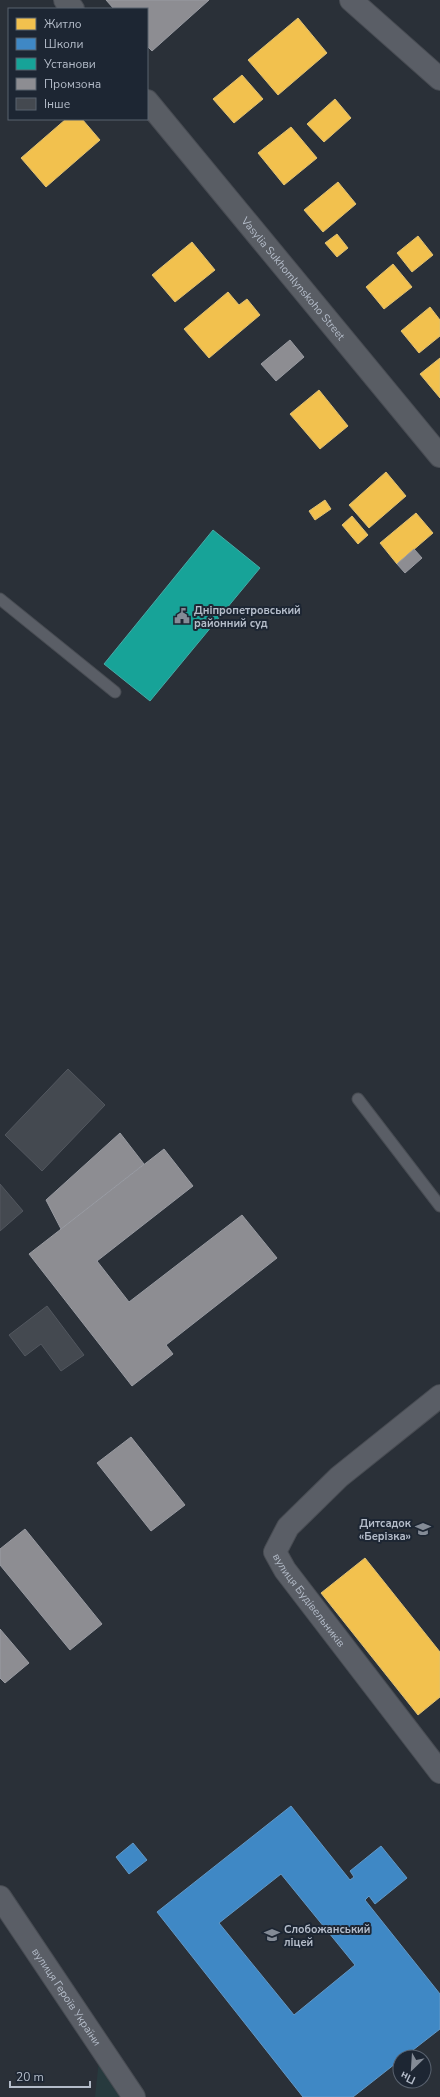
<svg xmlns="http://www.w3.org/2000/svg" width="440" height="2097" font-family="'Nunito Sans',sans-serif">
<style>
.green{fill:#273a3e}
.homes{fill:#f2c14e;stroke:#dfc073}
.schools{fill:#3f88c5;stroke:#6298c6;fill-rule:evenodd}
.public{fill:#17a398;stroke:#46aaa7}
.industry{fill:#8d8d92;stroke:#999ba2}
.building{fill:#444950;stroke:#52575f}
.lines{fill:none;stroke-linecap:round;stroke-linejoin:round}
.service-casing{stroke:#484c53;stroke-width:13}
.minor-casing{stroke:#484c53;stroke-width:24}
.secondary-casing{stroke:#484c53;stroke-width:24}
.service{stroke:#5a5e66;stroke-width:11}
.minor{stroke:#5a5e66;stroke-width:22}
.secondary{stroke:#595d64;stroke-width:22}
.labels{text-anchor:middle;stroke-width:4;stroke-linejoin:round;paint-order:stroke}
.street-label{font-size:11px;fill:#b4bcc9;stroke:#1d2633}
.poi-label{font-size:11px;font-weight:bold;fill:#b4bcc9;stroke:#1d2633;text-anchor:start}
</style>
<rect width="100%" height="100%" fill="#2a3038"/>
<path class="green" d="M99,2060l24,37h-28z"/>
<g class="homes">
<path d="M298,18l29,35 -49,42 -30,-35z"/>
<path d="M242,75l21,24 -29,24 -21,-24z"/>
<path d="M335,99l16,19 -27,24 -17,-18z"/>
<path d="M66,119h16l18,21 -54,47 -25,-29z"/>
<path d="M291,127l26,31 -33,27 -26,-32z"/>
<path d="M338,182l18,22 -33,28 -19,-22z"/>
<path d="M337,234l11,14 -11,9 -12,-14z"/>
<path d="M418,236l15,19 -21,17 -15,-19z"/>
<path d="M192,242l23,28 -40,32 -23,-27z"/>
<path d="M393,264l19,23 -28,22 -18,-22z"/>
<path d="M228,292l11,13 8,-6 13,16 -51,43 -25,-29z"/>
<path d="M430,307l10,13v16l-21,17 -18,-22z"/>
<path d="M440,358v40l-20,-24z"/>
<path d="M319,390l29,36 -28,23 -30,-35z"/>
<path d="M386,472l20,24 -37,32 -20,-23z"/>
<path d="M325,500l6,9 -16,11 -6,-9z"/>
<path d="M416,513l17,20 -36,31 -17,-21z"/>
<path d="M352,516l16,19 -10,9 -16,-19z"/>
<path d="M365,1558l75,94v45l-22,18 -97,-122z"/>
</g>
<g class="schools">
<path d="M291,1806l59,74 4,-3 -4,-6 31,-25 26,32 -32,26 -6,-8 -4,4 75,94v35l-36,28h-4v3l-47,37h-50l-146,-185zM281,1874l74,91 -61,50 -75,-92z"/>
<path d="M133,1843l14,17 -18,14 -13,-17z"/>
</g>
<path class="public" d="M213,530l47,38 -110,133 -46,-37z"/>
<g class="industry">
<path d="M106,0h103l-57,51 -5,-5v-37h-33z"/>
<path d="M290,340l14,17 -28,24 -15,-17z"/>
<path d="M414,549l8,9 -17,15 -8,-9z"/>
<path d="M120,1133l24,31 -83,65 -15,-29z"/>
<path d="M164,1149l29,37 -96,75 32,41 113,-87 35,43 -111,87 7,9 -41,32 -103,-132z"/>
<path d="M131,1437l54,68 -34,26 -54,-68z"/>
<path d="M25,1529l77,95 -32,26 -70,-85v-16z"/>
<path d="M0,1629l29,34 -24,20 -5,-5z"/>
</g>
<g class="building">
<path d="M68,1069l37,36 -63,66 -37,-36z"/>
<path d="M0,1184l23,27 -23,20z"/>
<path d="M47,1306l37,49 -23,16 -20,-27 -16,12 -16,-21z"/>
</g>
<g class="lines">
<defs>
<g id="service">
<path d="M0,599l115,93"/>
<path d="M358,1099l82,107"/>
</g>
<g id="minor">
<path d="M351,0l89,79"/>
<path id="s1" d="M440,1396l-101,81 -51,50 -13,25 10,18 155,202"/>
<path id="s2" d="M0,1897l134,200"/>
</g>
<g id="secondary">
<path d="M65,0l8,9"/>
<path id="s3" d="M147,101l293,355"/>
</g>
</defs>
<use href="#service" class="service-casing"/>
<use href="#minor" class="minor-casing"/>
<use href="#secondary" class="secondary-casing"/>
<use href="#service" class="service"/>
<use href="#minor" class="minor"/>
<use href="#secondary" class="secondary"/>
</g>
<defs>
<symbol id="civic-bare" viewBox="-9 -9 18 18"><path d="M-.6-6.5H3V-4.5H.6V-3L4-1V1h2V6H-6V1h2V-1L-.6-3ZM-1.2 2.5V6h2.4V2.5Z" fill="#848b96" stroke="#1d2633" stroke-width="2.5" paint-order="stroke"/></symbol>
<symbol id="school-bare" viewBox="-9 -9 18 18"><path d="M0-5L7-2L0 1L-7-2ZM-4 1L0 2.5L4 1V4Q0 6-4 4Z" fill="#848b96" stroke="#1d2633" stroke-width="2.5" paint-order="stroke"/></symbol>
</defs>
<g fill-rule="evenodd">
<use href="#civic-bare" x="171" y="605" width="22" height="22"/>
<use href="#school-bare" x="412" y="1518" width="22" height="22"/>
<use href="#school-bare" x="261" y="1924" width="22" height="22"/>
</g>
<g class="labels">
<g class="street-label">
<text dy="4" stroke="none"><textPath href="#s3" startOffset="230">Vasylia Sukhomlynskoho Street</textPath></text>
<text dy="4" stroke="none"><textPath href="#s1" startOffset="288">вулиця Будівельників</textPath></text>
<text dy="4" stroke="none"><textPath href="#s2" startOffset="120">вулиця Героїв України</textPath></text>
</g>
<g class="poi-label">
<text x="194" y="614">Дніпропетровський<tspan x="194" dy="13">районний суд</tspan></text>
<text x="411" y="1527" text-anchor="end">Дитсадок<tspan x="411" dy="13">«Берізка»</tspan></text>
<text x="284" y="1933">Слобожанський<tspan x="284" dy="13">ліцей</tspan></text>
</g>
</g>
<rect x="8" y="8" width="140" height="112" fill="#1d2633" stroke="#59626f"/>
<rect x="16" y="18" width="20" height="12" fill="#f2c14e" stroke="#59626f"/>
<text x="44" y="28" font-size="12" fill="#b4bcc9">Житло</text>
<rect x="16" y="38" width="20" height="12" fill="#3f88c5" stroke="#59626f"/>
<text x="44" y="48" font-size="12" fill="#b4bcc9">Школи</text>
<rect x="16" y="58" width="20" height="12" fill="#17a398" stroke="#59626f"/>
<text x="44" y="68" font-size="12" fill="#b4bcc9">Установи</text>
<rect x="16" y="78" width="20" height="12" fill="#8d8d92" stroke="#59626f"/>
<text x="44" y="88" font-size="12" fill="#b4bcc9">Промзона</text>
<rect x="16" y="98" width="20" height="12" fill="#444950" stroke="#59626f"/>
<text x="44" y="108" font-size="12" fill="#b4bcc9">Інше</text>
<g transform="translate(412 2069) rotate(205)"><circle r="19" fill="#1d2633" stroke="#59626f"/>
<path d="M0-3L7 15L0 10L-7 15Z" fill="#848b96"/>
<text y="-6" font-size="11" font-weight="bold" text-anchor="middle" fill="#b4bcc9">Пн</text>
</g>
<path d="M10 2081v6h80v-6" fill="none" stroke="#b4bcc9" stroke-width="2"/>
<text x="16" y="2081" font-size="12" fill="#b4bcc9" stroke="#1d2633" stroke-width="3" paint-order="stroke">20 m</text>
</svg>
